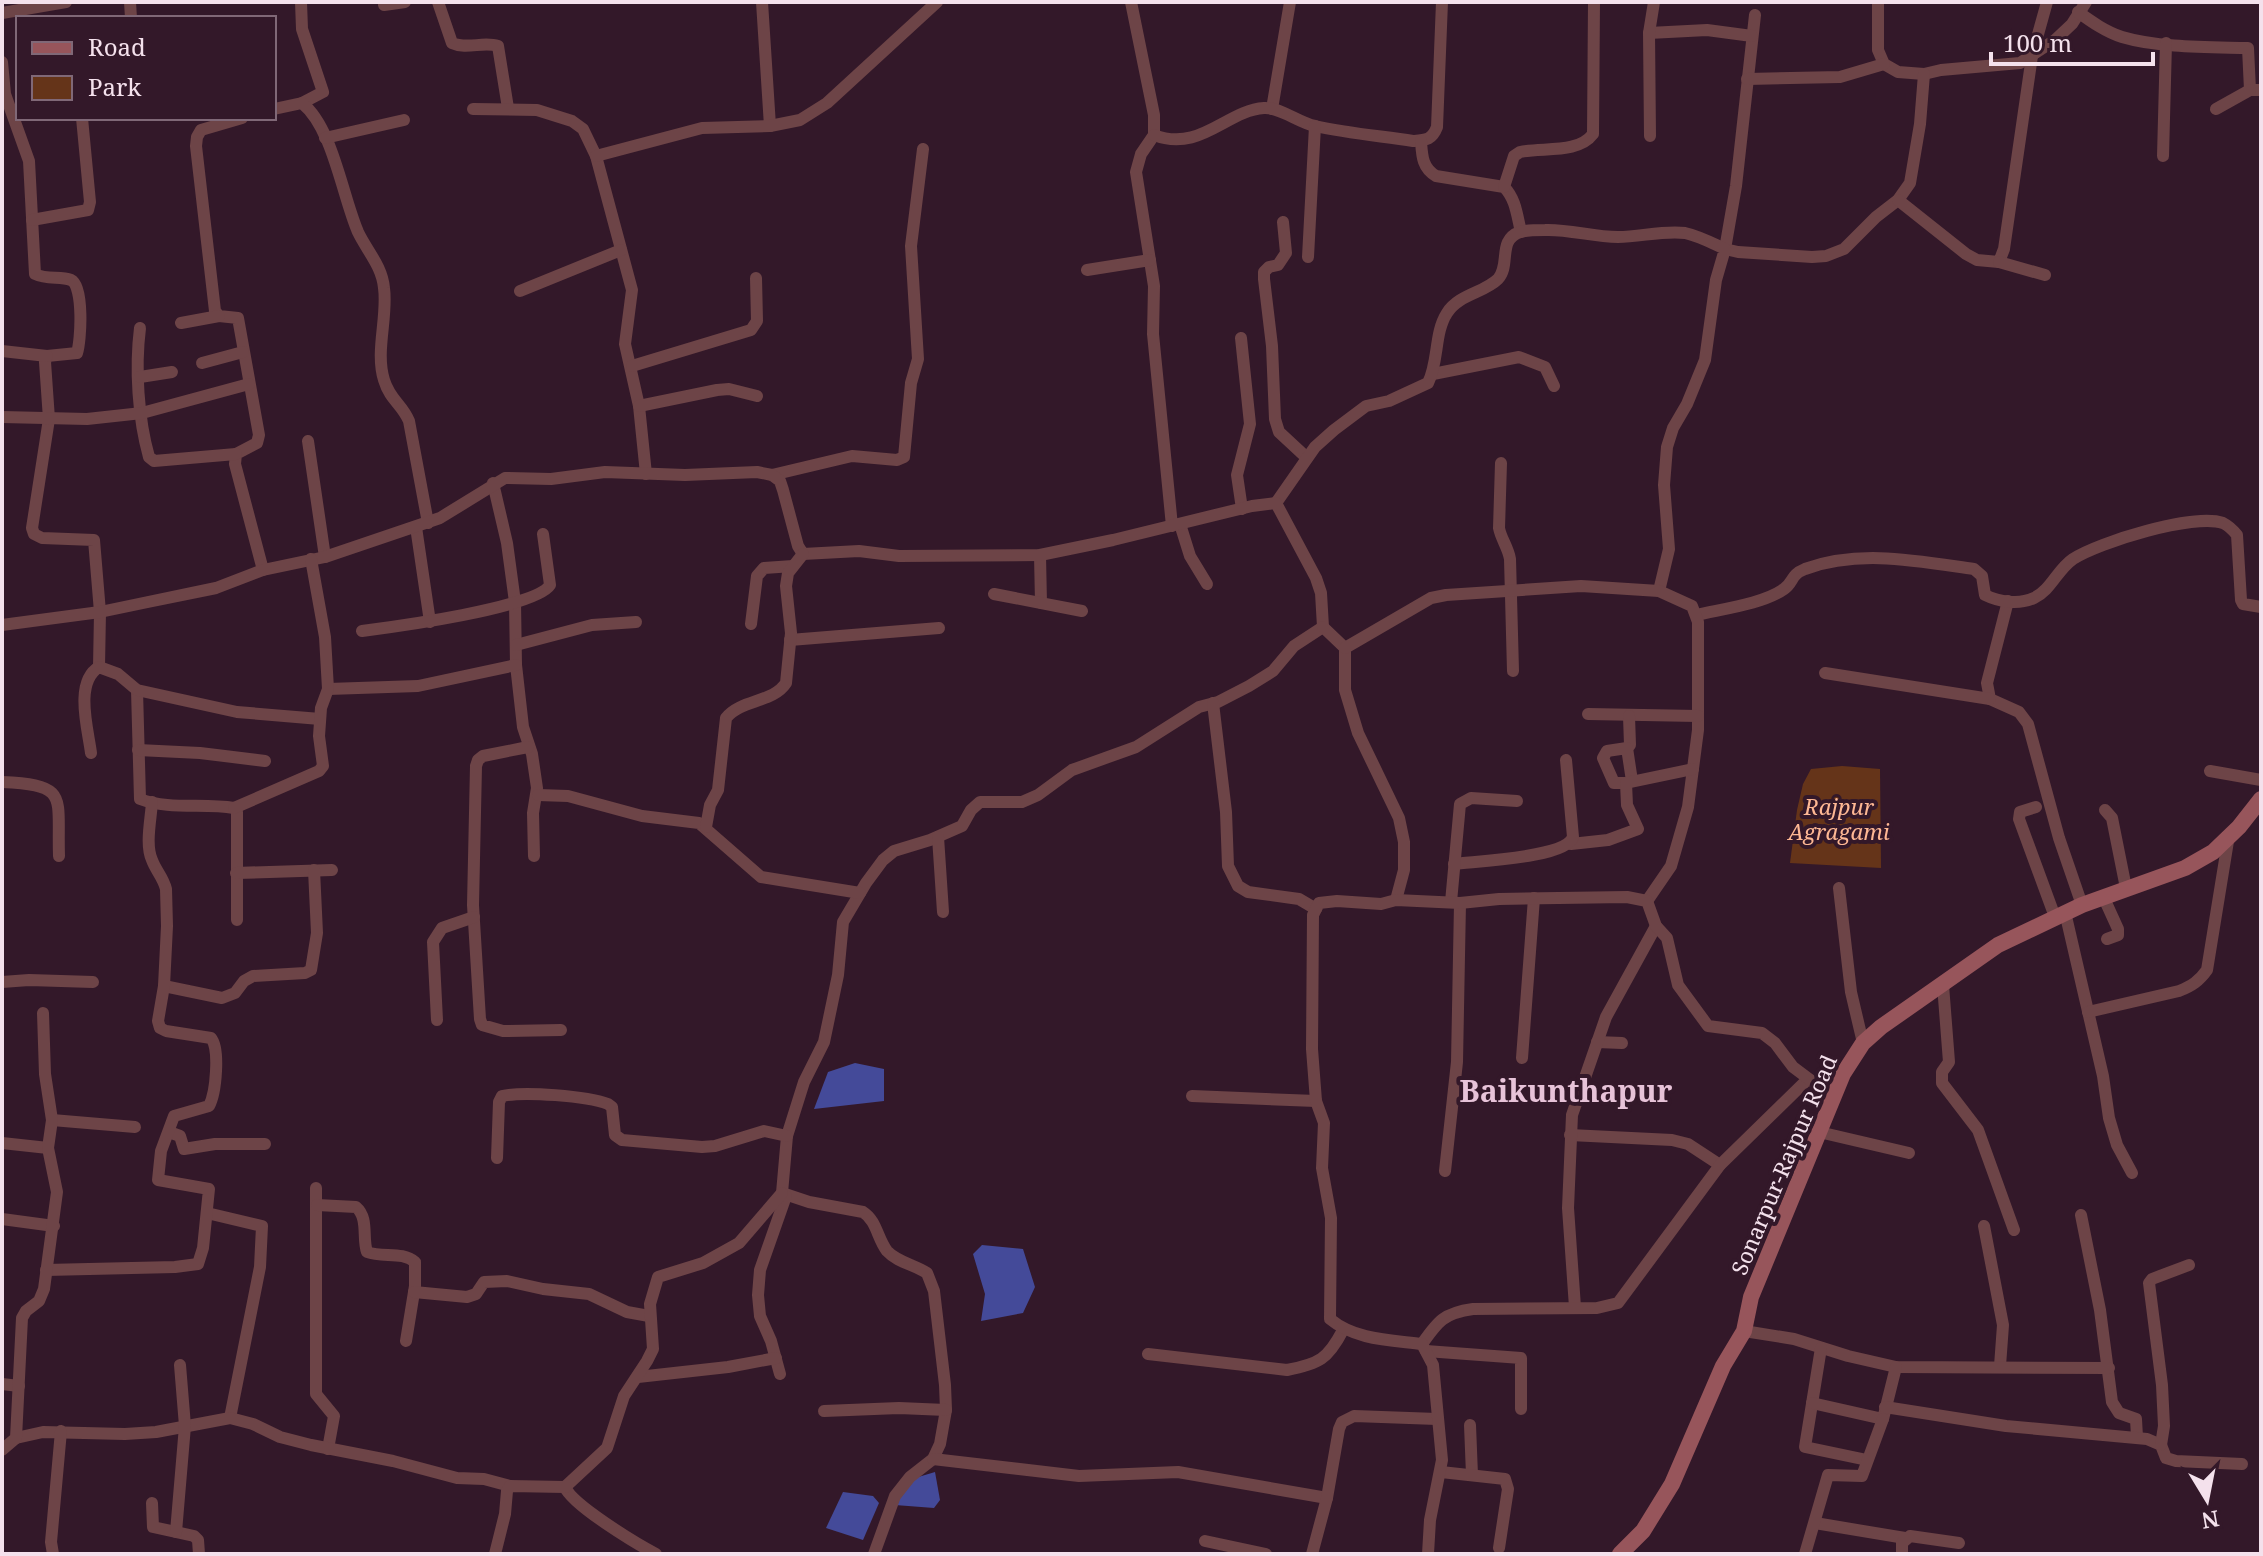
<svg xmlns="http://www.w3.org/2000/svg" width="2263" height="1556" font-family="'Noto Serif',serif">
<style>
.green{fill:#653419}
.water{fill:#444a99}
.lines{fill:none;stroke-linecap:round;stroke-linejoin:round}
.street{stroke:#6d4447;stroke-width:12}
.secondary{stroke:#97555b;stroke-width:16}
.labels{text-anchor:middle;stroke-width:8;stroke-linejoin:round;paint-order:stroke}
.park-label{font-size:22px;font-style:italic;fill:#feb894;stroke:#331829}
.street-label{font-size:22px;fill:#f4e1ec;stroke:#331829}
.district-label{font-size:30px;font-weight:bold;fill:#e7c3d8;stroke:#331829}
</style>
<rect width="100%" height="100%" fill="#331829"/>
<path class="green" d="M1842,766l38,3 1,99 -91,-5 7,-53 6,-26 8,-15z"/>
<g class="water">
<path d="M855,1063l29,6v32l-70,8 14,-37z"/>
<path d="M982,1245l41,4 12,38 -12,26 -42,8 4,-27 -12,-40z"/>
<path d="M935,1472l5,28 -6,8 -39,-3 20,-27z"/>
<path d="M843,1492l30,4 6,7 -16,37 -37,-12z"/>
</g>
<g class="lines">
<g class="street">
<path d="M130,2l1,16"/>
<path d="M301,2l1,27 21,63 -21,11"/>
<path d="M438,2l14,41c15,7 31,-2 46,3l10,62"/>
<path d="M762,2l8,124"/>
<path d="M1131,2l23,113v20l-13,19 -5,18 18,114 -1,48 19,192"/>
<path d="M1878,2v48l6,14 14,8 26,2 17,-4 79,-7 35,-23 17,-16 14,-22"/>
<path d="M384,5l21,-3"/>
<path d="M2078,12c14,10 28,20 44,25 37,11 87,10 126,11l2,42h11"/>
<path d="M2,13l64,-11"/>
<path d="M1755,15l-19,171 -11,63 13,3 74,5 14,-1 18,-7 32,-32 22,-17 12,-17 10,-59 4,-50"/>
<path d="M1649,33l58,-3 45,6"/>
<path d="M2,62l3,32 24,67 6,113c12,6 25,2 36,6 13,6 10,61 6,73l-30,3 -2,6 4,57 -17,109 2,6 8,4 52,2 6,72 -1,55"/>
<path d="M1747,79l93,-2 44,-13"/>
<path d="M274,109l28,-6c31,25 40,92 56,129 9,19 24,34 26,56 4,29 -9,63 0,92 6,20 18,24 25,41l19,102"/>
<path d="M473,109l64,1 35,11 11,8 13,27 36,134 -7,54 14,62 7,68"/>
<path d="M1272,109l18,-107"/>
<path d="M2216,109l34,-19"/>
<path d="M242,118l-41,12 -4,7 -1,9 19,165 4,5 19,2 21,117 -2,8 -21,11 -1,10 28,106"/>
<path d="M1154,135c46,18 73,-25 110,-27 16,-1 35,15 51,18 32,7 65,10 98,15 13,-1 19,-1 24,-14l5,-125"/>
<path d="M1650,136l-1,-103 5,-31"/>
<path d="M325,138l79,-18"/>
<path d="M1421,141c1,14 1,27 15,35l68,11c12,12 13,29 17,45"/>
<path d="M596,156l106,-28 68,-2 30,-6 27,-17 110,-101"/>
<path d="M2163,156l3,-113"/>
<path d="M1504,187l10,-31 6,-4c23,-5 58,2 73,-18l1,-132"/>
<path d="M1898,200l68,54 11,6 22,2 5,-13 28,-193 15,-54"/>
<path d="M32,220l56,-10 2,-8 -8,-84"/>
<path d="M1283,222l3,31 -8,12 -9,2 -5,5v7l8,67 3,73 4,13 28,26"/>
<path d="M1308,257l7,-131"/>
<path d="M1999,262l46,13"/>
<path d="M1087,270l63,-10"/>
<path d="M520,291l101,-41"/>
<path d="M181,323l38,-7"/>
<path d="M140,328c-5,40 -2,90 9,129l5,4 82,-7"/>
<path d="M1241,338l9,86 -13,51 5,34"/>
<path d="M2,351l45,5"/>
<path d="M202,363l41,-11"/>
<path d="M632,366l119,-36 6,-9 -1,-43"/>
<path d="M1433,374l86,-17 26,10 9,19"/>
<path d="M140,377l32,-5"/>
<path d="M639,406l78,-16 12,-1 28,7"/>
<path d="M2,417l85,2 55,-6 107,-29"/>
<path d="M308,441l17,116"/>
<path d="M1501,463l-2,65c2,11 9,19 11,31l3,112"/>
<path d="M772,475l80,-19 45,4 7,-3 7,-74 7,-24 -7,-113 12,-97"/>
<path d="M493,483l14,60 8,59 1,63 7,62 9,27 5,34 -4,25 1,43"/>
<path d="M1276,503l39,-56 19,-17 32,-24 23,-5 39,-18c11,-22 6,-50 19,-70 12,-19 37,-20 51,-34 13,-14 -1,-39 22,-47 7,-2 18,-2 25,-2 24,-1 48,7 73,7 22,0 46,-7 67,-4 14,3 27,10 40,16l-9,31 -11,80 -18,44 -14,24 -6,19 -3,38 5,64 -10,42"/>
<path d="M1180,524l10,32 17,28"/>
<path d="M416,527l14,95"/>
<path d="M1040,555l1,48"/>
<path d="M994,594l88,17"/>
<path d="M2008,601l-21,82 3,16 29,13 9,12 31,114 23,67"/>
<path d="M1696,615c25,-6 67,-11 88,-26 10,-7 6,-14 21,-20 54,-20 113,-8 169,0l8,7 3,19c14,7 34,10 49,3 17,-8 23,-28 39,-39 26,-17 121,-46 150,-36 6,3 10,7 14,12l4,65 2,4 18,3"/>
<path d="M751,624l6,-48 7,-8 29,-2"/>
<path d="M2,625l98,-13 48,-10 68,-14 47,-18 62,-13 115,-39 65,-40 46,1 54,-7 80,3 72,-3 15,3 8,6 3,9 15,56 5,8 56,-3 40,5 141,-1 73,-15 139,-34 24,-3 40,75 5,15 2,34 -29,19 -21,25 -24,15 -31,16 -19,5 -63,40 -64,23 -34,25 -16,7h-42l-9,8 -9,16 -32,14 -36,11 -11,9 -17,23 -23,39 -5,53 -14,67 -20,40 -17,54 -5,57 27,9 54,10c14,9 14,26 24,39 10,11 28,14 40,22l7,18 11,94 1,25 -6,34 -7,15 -23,18 -15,19 -21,58"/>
<path d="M1323,627l22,21v42l13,43 41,85 5,24v28l-8,30"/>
<path d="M362,631c31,-4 174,-23 188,-46l-7,-51"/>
<path d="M790,640l149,-12"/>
<path d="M516,645l76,-20 44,-3"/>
<path d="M1345,648l86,-50 15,-3 135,-9 78,5 33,15 6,16v108l-10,77 -17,59 -24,35"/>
<path d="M1825,673l165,26"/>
<path d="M328,689l90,-3 98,-21"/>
<path d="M137,690l3,109c29,11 63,4 94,9l3,4v108"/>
<path d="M1213,703l13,109 2,54 10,20 10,6 51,7 17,10"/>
<path d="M1588,714l110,2"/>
<path d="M528,747l-45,9 -5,4 -2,6 -3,139 7,114 2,6 21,6 58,-1"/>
<path d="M1627,748l3,-3 -1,-29"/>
<path d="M138,750l62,3 65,8"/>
<path d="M91,753c-3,-24 -17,-71 8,-86l19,7 19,16 100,22 83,7"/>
<path d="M2210,771l51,9"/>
<path d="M2,782c68,3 55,14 57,74"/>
<path d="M1626,783h-12l-11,-25 4,-7 20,-3 5,33"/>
<path d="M538,795l30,1 74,20 57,7 62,54 99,16"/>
<path d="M2036,807l-16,5 -1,7 36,98"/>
<path d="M234,808l85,-37 4,-5 -4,-30 2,-28 7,-19 -3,-52 -14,-78"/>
<path d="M2105,810l7,8 14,70"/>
<path d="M706,827l4,-22 8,-15 8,-72c15,-19 47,-15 60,-35l5,-50 -5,-47 2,-13 15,-19"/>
<path d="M938,837l5,75"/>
<path d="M1571,844l37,-4 30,-11 -11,-24 -1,-22 67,-14"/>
<path d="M1454,864c23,-3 112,-6 119,-27l-7,-77"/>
<path d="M236,873l96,-3"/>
<path d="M1839,888l12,104 12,51"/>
<path d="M2103,896l15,33v6l-11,4"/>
<path d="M1451,902l9,-98 11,-6 46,3"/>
<path d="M2065,912l38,164 6,42 8,27 15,28"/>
<path d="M2,982l27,-2 64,2"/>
<path d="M1943,985l6,77 -7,10v11l36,47 36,100"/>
<path d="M164,986l58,12 13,-5 9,-12 9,-5 52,-3 6,-3 6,-37 -3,-63"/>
<path d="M2088,1012l91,-21c13,-5 20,-10 28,-21l22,-135"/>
<path d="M437,1020l-4,-78 9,-14 32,-11"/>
<path d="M1597,1042l25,1"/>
<path d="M1522,1058l12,-160"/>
<path d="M1192,1096l124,5"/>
<path d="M52,1120l83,7"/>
<path d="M169,1132l11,4 4,13 31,-5h50"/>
<path d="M1819,1132l90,21"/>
<path d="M1570,1135l102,5 16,4 32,21"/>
<path d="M2,1143l46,5"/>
<path d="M497,1158l2,-56 3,-6c22,-5 85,0 106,8l4,3 3,28 7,5 80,7 13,-1 49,-15 23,5"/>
<path d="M1445,1171l12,-109 3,-159"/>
<path d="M316,1188v206l18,22 -6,33"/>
<path d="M317,1205l39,2c13,11 6,31 11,45 16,6 35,-1 48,10v24l-9,55"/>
<path d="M207,1213l55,13 -2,41 -30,151"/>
<path d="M2081,1215l19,95 12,92 7,11 17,6 1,18"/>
<path d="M2,1219l52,7"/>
<path d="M1984,1226l19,99 -3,41"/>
<path d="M46,1270l129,-3 23,-3 5,-16 6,-59 -51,-9 3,-29 13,-35 35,-10c7,-13 11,-57 2,-68l-45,-7 -6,-3 -2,-7 6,-35 3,-60 -1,-37c-3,-12 -10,-18 -14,-29 -7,-15 -1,-41 0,-58"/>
<path d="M414,1292l53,5 9,-3 8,-12 23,-1 36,8 46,5 38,18 22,4"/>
<path d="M1575,1307l-7,-99 4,-93 34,-98 50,-91"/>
<path d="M1744,1331l50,8 54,17 48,11 213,1"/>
<path d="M1422,1344c16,-23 22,-31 51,-35l124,-1 21,-5 102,-138 88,-86"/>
<path d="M1821,1348l-16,99 62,13"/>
<path d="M1426,1351l95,7v51"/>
<path d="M1148,1354l139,16c32,-6 41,-11 56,-40"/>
<path d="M780,1374l-9,-33 -11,-25 -2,-21 2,-25 26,-74"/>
<path d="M638,1377l90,-10 48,-9"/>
<path d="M2,1384l17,2"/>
<path d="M1812,1403l71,16 13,-52"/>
<path d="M1885,1407l121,19 141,13 14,6 5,13 10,3 66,3"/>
<path d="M824,1411l75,-3 47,2"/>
<path d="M1470,1425l2,50"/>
<path d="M16,1438l27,-6 82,2 31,-2 74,-14 23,6 27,13 31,8 82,16 64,17 27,1 26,7"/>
<path d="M2161,1445l3,-19 -2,-41 -13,-102 3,-4 37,-14"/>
<path d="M2,1450l14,-12 6,-120 4,-7 13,-10 5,-12 13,-97 -9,-44 4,-28 -7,-46 -2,-61"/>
<path d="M933,1459l146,17 99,-4 149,26"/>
<path d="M1441,1472l64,7 3,10 -9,59"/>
<path d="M565,1487c7,18 72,57 91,67"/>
<path d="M152,1503l1,24 41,9 4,4 1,14"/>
<path d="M1815,1523l90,15"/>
<path d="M176,1532l9,-106 -5,-61"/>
<path d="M1205,1541l61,13"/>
<path d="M53,1554l-2,-12 10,-111"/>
<path d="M495,1554l10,-40 2,-23 3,-5 55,1 42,-39 17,-52 23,-35 6,-12 -3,-45 8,-27 45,-14 36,-20 43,-50"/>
<path d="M1312,1554l15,-56 12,-69 3,-7 12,-6 83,3"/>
<path d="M1428,1554l2,-34 12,-60 -9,-95 -11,-21c-31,-4 -67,-4 -92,-25l1,-101 -9,-50 2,-45 -8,-22 -4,-52 1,-134 6,-12 18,-2 44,3 15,-4 64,3 39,-4 128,-2 20,4 9,25 11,12 11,47 30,41 54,7 13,10 18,24 40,30"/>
<path d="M1805,1554l23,-79 34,1 21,-57"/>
<path d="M1902,1554v-11l8,-7 49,7"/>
</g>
<path class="secondary" d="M1620,1554l23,-23 29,-47 51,-118 21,-35 7,-34 92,-223 20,-31 18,-16 117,-82 84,-40 103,-37 28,-16 26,-25 22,-28"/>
</g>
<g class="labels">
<g class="park-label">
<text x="1839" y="815">Rajpur<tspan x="1839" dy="25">Agragami</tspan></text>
</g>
<g class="street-label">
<text transform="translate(1784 1165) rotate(-67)" y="8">Sonarpur-Rajpur Road</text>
</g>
<g class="district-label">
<text x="1566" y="1102">Baikunthapur</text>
</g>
</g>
<rect width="2263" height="1556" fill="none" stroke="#f4e1ec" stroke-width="8"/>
<rect x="16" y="16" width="260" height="104" fill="#331829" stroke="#806877" stroke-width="2"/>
<rect x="32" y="42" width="40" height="12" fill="#97555b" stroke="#806877" stroke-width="2"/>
<text x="88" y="56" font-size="24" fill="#f4e1ec">Road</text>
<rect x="32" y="76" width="40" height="24" fill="#653419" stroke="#806877" stroke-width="2"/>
<text x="88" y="96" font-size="24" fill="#f4e1ec">Park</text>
<g transform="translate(2207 1500) rotate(170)" stroke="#331829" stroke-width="6" paint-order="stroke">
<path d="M0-6L14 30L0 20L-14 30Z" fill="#f4e1ec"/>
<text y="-12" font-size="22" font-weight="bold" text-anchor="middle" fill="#f4e1ec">N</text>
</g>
<path d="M1991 52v12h162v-12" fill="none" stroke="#f4e1ec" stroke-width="4"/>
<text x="2003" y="52" font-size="24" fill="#f4e1ec" stroke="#331829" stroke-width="6" paint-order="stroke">100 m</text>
</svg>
